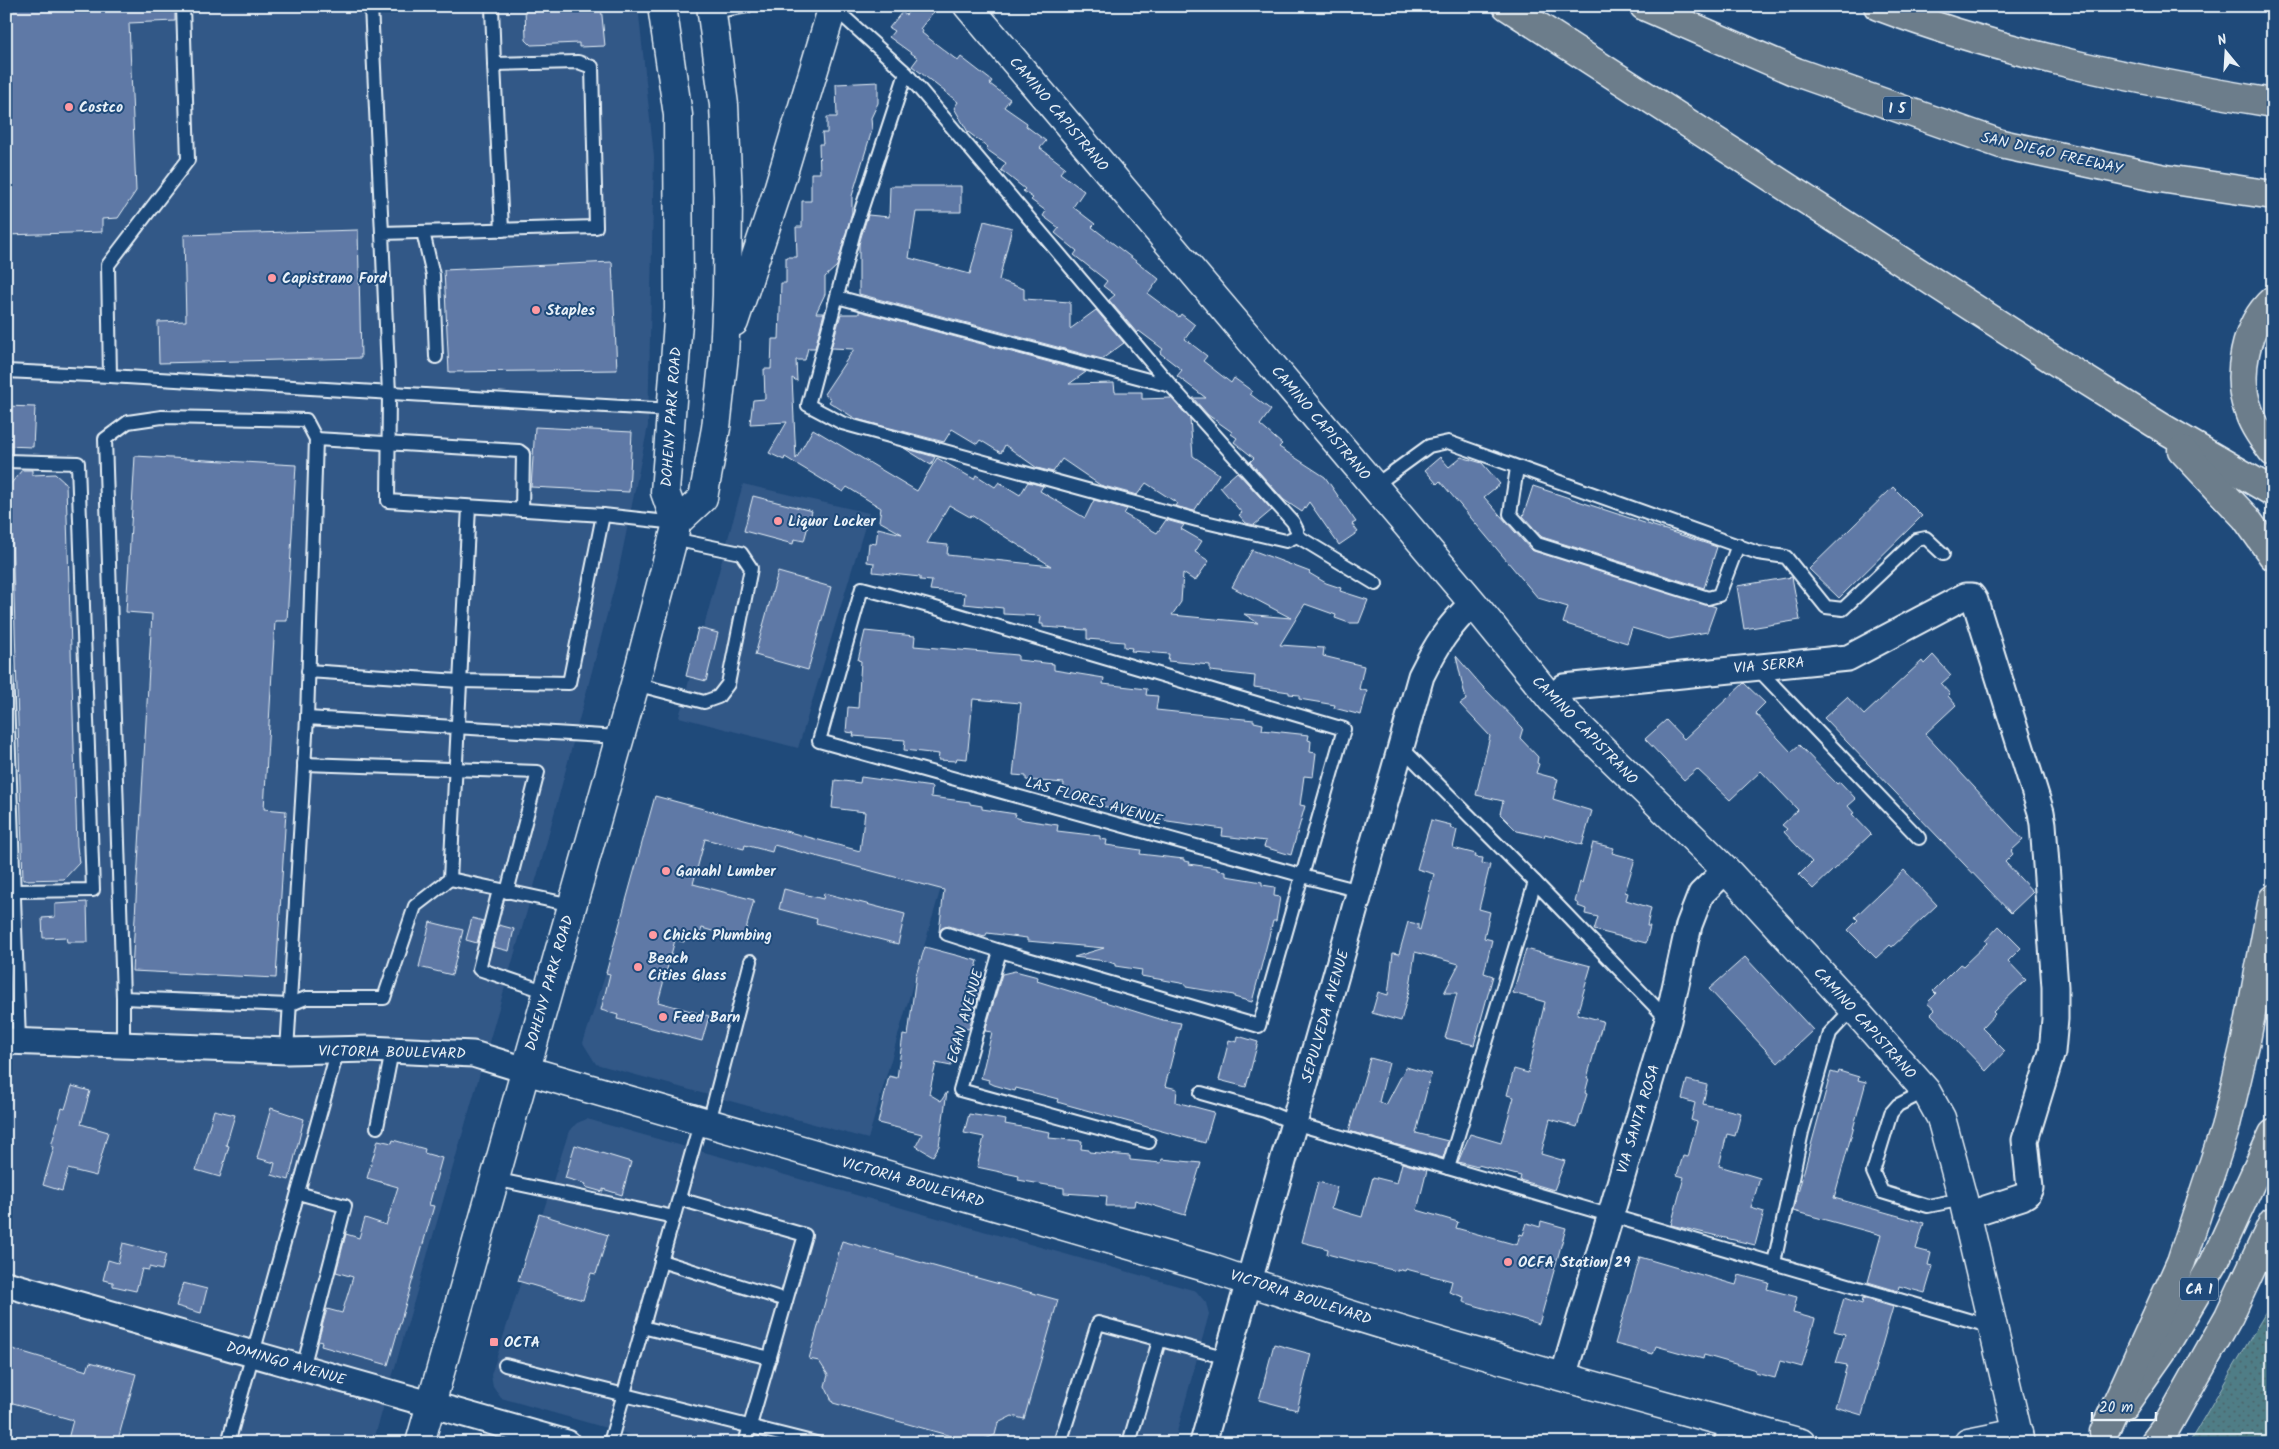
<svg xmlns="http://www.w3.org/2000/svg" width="2279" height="1449" font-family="Kalam,sans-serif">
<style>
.built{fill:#325887}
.green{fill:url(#green-dots);stroke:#9cb7bf}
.building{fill:#5f79a6;stroke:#e8f1f8;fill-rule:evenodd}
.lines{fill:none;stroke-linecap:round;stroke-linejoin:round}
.service-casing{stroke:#e8f1f8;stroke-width:16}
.minor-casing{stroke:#e8f1f8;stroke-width:29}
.tertiary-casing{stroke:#e8f1f8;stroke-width:31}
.secondary-casing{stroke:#e8f1f8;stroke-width:31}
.trunk-casing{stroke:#e8f1f8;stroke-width:31}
.motorway-casing{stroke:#e8f1f8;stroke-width:31}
.service{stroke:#1f4a7a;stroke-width:12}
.minor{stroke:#1f4a7a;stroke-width:25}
.tertiary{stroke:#1f4a7a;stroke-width:28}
.secondary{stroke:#1f4a7a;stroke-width:28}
.trunk{stroke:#6c7d8b;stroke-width:28}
.motorway{stroke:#6c7d8b;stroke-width:28}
.poi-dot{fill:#ff9aa2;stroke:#1f4a7a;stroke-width:2}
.labels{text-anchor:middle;stroke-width:4;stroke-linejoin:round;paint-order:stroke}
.shield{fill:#1f4a7a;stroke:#acbfd2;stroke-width:1}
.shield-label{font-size:14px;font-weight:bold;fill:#e8f1f8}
.poi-label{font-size:15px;font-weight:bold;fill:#e8f1f8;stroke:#1f4a7a;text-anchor:start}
.street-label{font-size:15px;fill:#e8f1f8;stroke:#1f4a7a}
</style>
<defs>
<pattern id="green-dots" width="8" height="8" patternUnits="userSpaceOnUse" patternTransform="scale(1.25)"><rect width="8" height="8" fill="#507d86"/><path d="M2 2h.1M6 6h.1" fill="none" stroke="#4c656b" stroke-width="1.8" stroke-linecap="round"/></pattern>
</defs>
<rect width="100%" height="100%" fill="#1f4a7a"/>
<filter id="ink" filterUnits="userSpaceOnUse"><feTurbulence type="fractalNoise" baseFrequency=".02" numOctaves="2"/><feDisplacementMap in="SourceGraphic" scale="10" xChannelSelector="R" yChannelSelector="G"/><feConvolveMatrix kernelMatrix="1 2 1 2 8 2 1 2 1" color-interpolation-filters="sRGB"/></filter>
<g filter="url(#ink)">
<g class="built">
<path d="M6,6h632l16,151 -6,269 -30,147 -74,279 -171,591h-367z"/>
<path d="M743,484l126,29 -71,235 -119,-31z"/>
<path d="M655,796l290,78 -77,265 -272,-75 -13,-21 23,-70z"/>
<path d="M587,1119l609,172 10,12 3,11 -35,129h-515l-158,-45 -8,-11 -2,-12 78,-244 8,-8z"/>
</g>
<path class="green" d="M2273,1300v143h-84z"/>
<g class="building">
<path d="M6,6h169v15l-46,2 7,168 -18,27 -16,1v13l-96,3z"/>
<path d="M525,6h76l4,40 -26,1v-4l-48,2 -5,-5z"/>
<path d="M913,6h25l-18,23 3,2 -1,2 36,28 3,-4 31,24 -2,3 20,15 -6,8 23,16 -1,3 20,15 -6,7 25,19 -5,6 24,18 -11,16 22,17 -3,3 67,52 -11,15 31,23 2,-3 14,11 -10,14 22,17 -4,5 28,22 3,-5 18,13 -2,3 21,16 -11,15 22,19 -3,3 46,30 31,45 -4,2 6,8 -19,13 -30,-43 -7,10 -18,-12 -34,-38 4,-4 -20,-16 3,-4 -6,-4 1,-2 -24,-17 -15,-17h13l-29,-22 5,-6 -22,-17 3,-4 -24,-18 -2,2 -28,-33 6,-5 -12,-9 4,-5 -33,-26 3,-4 -22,-18 4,-5 -16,-12 3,-5 -15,-11 2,-2 -10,-7 2,-2 -24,-19 5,-7 -20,-14 2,-2 -20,-15 -14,-24 4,-6 -46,-36 6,-8 -29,-21 5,-6 -5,-3 13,-16 4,3z"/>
<path d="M878,82v21l-7,15 1,12 -20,66v16l-15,54 -12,11v17l-9,19h8l-9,35h-7l-3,12h-9l1,21 -5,-3 4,81 17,-30 104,62 20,-33 37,21 2,-4 19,12 4,-5 21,13 8,-13 15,4 -3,5 45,27 9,-18 33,9 -3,5 33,19 9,-13 18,5 -3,4 21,12 -7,11 14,9 -14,20 -12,-8 -2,29 -9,13 86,8 -14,-9 47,4 -59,-31 20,-37 58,22 -1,1 17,10 15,5 -1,3 28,9 -9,23h-10l-14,-5 1,-3 -31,-11 -25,41 44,3 -1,8 41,10 -5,23 8,2 -6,24 -27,-7 1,-3 -36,-6v-4l-10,-1v-2l-35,-5 1,-11 -45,-5v-6l-42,-4 1,-7 -38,-3 1,-3 -8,-1v-5l-37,-3v-9l-44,-3v-3h-3l1,-8 -38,-2v-6l-39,-4 1,-11 -35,-3 2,-9 -12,-1v-3l-47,-5 1,-9 -7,-1 2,-19 7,1 2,-16 24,6 -23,-13 2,-13 -34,-21 -4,5 -58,-35 -1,3 -15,-7 18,-31 -37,2 3,-24 12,-1 -1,-30h7l1,-30h7l2,-56h5v-26h11l-1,-30h6v-26h9v-28h9l-1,-29h4l-1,-11h5v-16h10l-1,-33zM949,505l21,12 1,-2 80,51 -104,-11 1,-10 -21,-2z"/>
<path d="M890,186h71v26h-45l-7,46 61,16 14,-53 28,7 -13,52 25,9v10l46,3v27l26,-19 28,33 -22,16 -243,-65v-50l3,-10 6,-19 21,2z"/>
<path d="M358,230l3,128 -202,5 -1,-41 28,-1 -2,-86z"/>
<path d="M612,262l5,108 -168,2 -5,-102z"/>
<path d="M859,311l227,61 -17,12 45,-1 1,9h27v7l29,-1 19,21 3,37 26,18 -25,37 -19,-5 2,-3 -31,-20 -9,12 -37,-10 -38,-26 -9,13 -16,-4 -32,-23 -4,8 -21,-13 -3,4 -25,-15 -8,13 -88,-23 -27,-17 2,-3 -7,-5 30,-45 -23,-1 10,-34h18z"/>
<path d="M6,406l29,1 -2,40 -27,-1z"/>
<path d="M535,427l97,5 -3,60 -98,-5z"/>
<path d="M904,448l31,9 -4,8z"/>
<path d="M135,456l161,9 -9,156h-12l-11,188 22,2 -10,167 -144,-7 20,-357 -26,-2z"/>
<path d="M1440,457l9,10 12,-10 21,6 18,21 -16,13 47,53 185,57 -9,25 -38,7 -37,-11 -5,15 -64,-20 5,-16 -30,-9 -98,-117 -3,3 -12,-14z"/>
<path d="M22,470h10v5l23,-1 11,10 11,362 2,17 -15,16 -41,1 -12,-378 -2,-1v-15z"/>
<path d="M1237,472l35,38 -18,15 -8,-2 -7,-8 3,-2 -22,-26z"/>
<path d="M1533,486l184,61 -13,41 -162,-51 -19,-21z"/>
<path d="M1893,487l29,29 -83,82 -30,-29z"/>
<path d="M753,496l59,15 -8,30 -10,-2 -1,5 -49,-13z"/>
<path d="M778,572l53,15 -23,83 -53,-15z"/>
<path d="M1792,577l8,43 -56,9 -7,-43z"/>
<path d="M698,628l20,5 -12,48 -20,-5z"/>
<path d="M865,631l50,5 -1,10 104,9v5l36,4v6l50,8 -1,6 44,5 -1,6 12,1 -2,14 98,10v2l9,2 -1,6 47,5 -1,5 3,1 -1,11 6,1 -3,24 -9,-1 -4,29 5,1 -14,49 -27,-8 2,-6 -44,-5 1,-7 -76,-11 -8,-2 1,-5 -41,-5 1,-7 -37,-2 1,-14 -38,-3v-4l-13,-1 8,-72 -48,-4 -6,60 -10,-1 -1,3 -18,-1 1,-6 -35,-4 1,-10 -52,-4 1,-3 -8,-1 2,-25 10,1 3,-47 -3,-1z"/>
<path d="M1933,655l18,20 -10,9 9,10 -2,2 8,9 -31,29 98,106 -12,11 2,3 -8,8 28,30 -22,21 -187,-195 23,-21 17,18 58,-54 2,3z"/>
<path d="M1456,656l26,30 41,42 -3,10 18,19 -1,6 2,1 -3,9 22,6 -5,20 39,12 -10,34 -37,-11 -1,3 -27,-6 -17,-17 3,-13 -27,-6 14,-59 -30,-32 6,-4z"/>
<path d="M1744,683l21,20 -10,10 36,39 8,-7 38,39 3,-2 16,17 -8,7 6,7 -2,1 19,20 -58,55 -14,-14 13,-13 -28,-30 3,-3 -5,-4 16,-15 -37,-39 -31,29 -33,-31 -13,11 -39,-41 21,-19 18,19z"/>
<path d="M861,777l71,10 -1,10 39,5v2l12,2v3l34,5 -1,3 9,3 34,5 -1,6 43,5v3l7,1 -1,5 35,5 -1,4 44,5v2l6,1 -1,2 28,4v2l9,1v5l36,6v3l13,2 -1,9 6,1 -4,24h-3l-21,81 -18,-5v-2l-48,-8v-3l-45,-8 1,-6 -27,-4v-2l-9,-3 -32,-4 30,-9 -77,-7v-3l-40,-5 -2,4 -4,-1 -32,-10 -7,2 -3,4 5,-42 -170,-45 -2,7 -27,-7 -1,4 -39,-10 -12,45 61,16 -11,40 -41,-12 -3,9 -13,-4 -2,9 -9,-2 -17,62 51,14 -7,25 -85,-22 1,-4 -17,-5 9,-36 -4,-1 49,-177 205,55 5,-39 -33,-4 3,-28 25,3z"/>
<path d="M1431,820l20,5 -1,3 7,2 -4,18 23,6 -1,3 8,1 -1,5 8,2 -11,44 11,3 -6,26 8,2 -8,33 9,3 -19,69 -29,-7 12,-45h-13l15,-29 -44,-12 -5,35 -9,34 -29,-8 6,-21 10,3 5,-42 6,1 9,-32 10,2v5l2,1 14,-56 -17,-5z"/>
<path d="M1593,843l21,5 -2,5 23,6 -10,33 3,1 -2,7 25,8 -4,18h3l-4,17 -52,-13 4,-13 -13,-3 1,-5 -8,-3 1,-2 -4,-2 5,-20 2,1z"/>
<path d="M1904,870l33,35 -45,42 -2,-2 -14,13 -28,-28 10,-10 -3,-3z"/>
<path d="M784,889l39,10 1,-6 81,21 -7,30 -82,-21 1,-4 -38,-10z"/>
<path d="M87,902l1,40h-21l-1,-5 -23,1 -1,-20 13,-1v-13z"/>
<path d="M472,918l11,3 -6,22 -11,-3z"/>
<path d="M430,922l33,8 -11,45 -33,-8z"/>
<path d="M499,925l15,4 -5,22 -16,-4z"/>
<path d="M1999,926l22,22 -13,13 18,19 -33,32 2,2 -13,14 23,23 -19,20 -55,-57 4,-4 -8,-7 9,-9 -3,-3 27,-27 3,2 24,-23 -2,-2z"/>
<path d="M925,947l53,14 -6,21 11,-3 -14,50 -12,-1 -6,38 -15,-3 -7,31 12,7 6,-9 -8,54 -6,10 -17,-10 6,-12 -44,-11 11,-47 8,2 6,-43 5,1 8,-61z"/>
<path d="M1526,949l65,17 -14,48 26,7 -16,57h2l-4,15 2,1 -10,33 -27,-8 -9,35 24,7 -11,29 -34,-10 1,-4 -43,-11v2l-20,-5 12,-28 31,9 13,-46 -7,-2 7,-26 14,4 17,-71 -32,-9z"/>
<path d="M1745,957l68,73 -35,33 -69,-74z"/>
<path d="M1015,971l23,6 -1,4 126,39 18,3 -16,63 12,3 -1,13 38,10 -9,31 -148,-41 1,-3 -42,-11 -1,3 -21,-6 -6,-3 1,-2 -8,-2 11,-46 -7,-1 17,-57z"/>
<path d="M1238,1036l20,6 -12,45 -27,-7 10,-40 8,2z"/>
<path d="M1370,1058l19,5 -10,39 7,3 20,-38 25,7 -15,59 32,8 -5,17 -94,-27z"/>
<path d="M1839,1071l20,6 -1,3 8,2 -32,116 90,25 -8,26 15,4 -3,12 5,1 -8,27 -26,-7 -1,5 -30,-9 13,-47 -88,-24 38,-139 7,2z"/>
<path d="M1687,1080l20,5 -4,19 38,9 -6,23 -8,-2 -8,32 41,12 -9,30 13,4 -9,33 -84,-20 13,-48 -7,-2 6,-19 5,1 9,-35 -6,-2 4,-17 -13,-4z"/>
<path d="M72,1086l18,5 -9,33 27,8 -12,44 -28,-7 -6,22 -19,-6 11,-38 -3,-1 11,-38 3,1z"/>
<path d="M271,1108l33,11 -15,61 -17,-5 3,-12 -18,-5z"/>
<path d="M214,1110l21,5 -9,30 3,1 -9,31 -24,-7z"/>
<path d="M969,1114l37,6 -1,4 45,8 -1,6 33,3 -1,8 8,1v2l41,4v4l31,3 1,-4 39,4 -16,52 -50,-15 -1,6h-28l1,-10 -43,-3v-5l-46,-8 1,-4 -42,-9 7,-30 -20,-4z"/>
<path d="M378,1140l14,3 1,-3 32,9 -1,4 18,5 -13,47 5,1 -46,159 -67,-19 1,-4 -4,-1 9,-32 15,4 11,-36 -17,-5 10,-38 13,4 6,-20 21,7 12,-38 -31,-9z"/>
<path d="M575,1145l56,17 -9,33 -19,-6v3l-18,-5 1,-3 -21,-6z"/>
<path d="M1402,1163l25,7 -10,40 41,12 -2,6 61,17 3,-11 3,1 4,-12 13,4 1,-6 25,7 -27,96 -76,-22 1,-5 -15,-5 3,-11 -46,-12 -1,2 -8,-2v2l-51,-12 -19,-5 1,-5 -26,-7 16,-60 19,5 -6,21 31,9 11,-40 24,6z"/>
<path d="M539,1214l69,21 -12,39 -5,-1 -8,27 -65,-19z"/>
<path d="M842,1241l216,59 -34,119 -12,-3 -14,7 -3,12 -19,8 -143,-40 -8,-17 3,-11 -9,-14 -10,-2z"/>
<path d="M123,1243l43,11 -4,16 -13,-3v3l-7,-1 -6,22 -23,-5v-4l-10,-2 5,-20 10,3z"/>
<path d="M1640,1257l96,28 3,-10 30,8 -2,6 30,8 -4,16 22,6 -13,48 -22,-6 -5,17 -20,-5 1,-3 -52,-15 -1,4 -47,-13 -3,8 -38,-10z"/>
<path d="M183,1283l24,6 -6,24 -25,-7z"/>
<path d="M1844,1298l18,6 1,-6 30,9 -31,108 -27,-8 12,-42 -11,-2 9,-29 -11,-3z"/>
<path d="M1274,1344l37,10 -14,56 -38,-10z"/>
<path d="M6,1347l81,24 3,-9 46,12 -19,69h-50l6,-23 -67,-19z"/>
</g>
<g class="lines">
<defs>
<g id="service">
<path d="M183,6l5,154 -80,105 2,111 562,34"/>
<path d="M371,6l11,227"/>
<path d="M492,6l2,58 84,-2 14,5 4,160 -214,6 7,161 -1,107 215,14 73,8"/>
<path d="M833,7l73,66 265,313 122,136 4,8v6l-11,5 -89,-21 -355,-97 -34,-18 46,-173 52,-159"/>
<path d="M712,12l35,-6"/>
<path d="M494,64l8,166"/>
<path d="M423,232l10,43 3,82"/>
<path d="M837,297l334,89"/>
<path d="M6,371l104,5"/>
<path d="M316,439l-10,-19 -144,-3 -34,5 -23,17 18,559 166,7 17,-7h78l31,-92 35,-27 19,-372"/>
<path d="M6,461l72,2 15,427 -79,1"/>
<path d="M1517,468l-7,46 27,30 171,54 11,-3 19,-50"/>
<path d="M1374,486l55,-40 19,-4 310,111 28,4 40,50 17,2 73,-69 10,-2 17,16"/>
<path d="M1297,536l79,48"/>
<path d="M1755,666l164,172"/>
<path d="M6,668l13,373"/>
<path d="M308,671l151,10 110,2 34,-168"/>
<path d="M635,684l69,18 14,-5 10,-13 23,-116 -10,-15 -68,-14"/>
<path d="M307,718l9,-279 203,12 4,3 -1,56"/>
<path d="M1401,747l134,135 133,138"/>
<path d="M304,764l234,8 -31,120"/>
<path d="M450,879l122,26"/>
<path d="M499,890l-20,79 68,23"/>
<path d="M947,934l53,17 259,75 85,-297 -412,-122 -70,-19 -43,153 474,132 9,3 58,15"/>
<path d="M1000,951l-40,139 189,52"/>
<path d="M123,998v47"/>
<path d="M287,1051l20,-333 312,19"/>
<path d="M1926,1091l-28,14 -7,8 -18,59 9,20 46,14 35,-7"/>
<path d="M1201,1093l64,18 29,12 698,204"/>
<path d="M709,1122l42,-161"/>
<path d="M377,1127l15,-76"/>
<path d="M1448,1168l87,-286"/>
<path d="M494,1179l180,38"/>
<path d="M298,1193l47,13 -42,162"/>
<path d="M679,1199l126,36 -60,208"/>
<path d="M661,1261l125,39"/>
<path d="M1774,1263l28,-131 28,-99 23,-25"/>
<path d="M642,1327l128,31"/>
<path d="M505,1365l311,78"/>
<path d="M228,1443l110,-394"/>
<path d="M610,1443l91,-323"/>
<path d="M1060,1443l38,-120 129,35"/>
<path d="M1129,1443l30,-102"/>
<path d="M1720,1443l7,-21"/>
</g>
<g id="minor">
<path d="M1552,700l12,-13 284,-29 117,-62h7l3,5 66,211 2,12 12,163v32l-3,33 -27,88 5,48 -3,6 -5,3 -55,18"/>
<path d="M6,1041l281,10 82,-2 104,5 52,16"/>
<path d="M6,1284l561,159"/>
<path d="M1563,1377l105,-357 21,-95 12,-31 25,-24"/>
<path d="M1203,1443l218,-767c15,-30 27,-50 52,-73"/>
</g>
<g id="tertiary">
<path d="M525,1070l687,199c193,68 393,119 589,174"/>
<path d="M1968,1443l50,-10"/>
</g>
<g id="secondary">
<path d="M968,6l505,597 79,97 174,170 127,138 73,83 15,27 22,81 57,244"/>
<path d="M734,322l43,-129 56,-187"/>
<path d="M676,523l27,-25 13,-70 8,-73 3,-60 1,-99 -4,-91 -13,-99"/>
<path d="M420,1443l215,-759 40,-153 1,-8 -11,-31 14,-183 -1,-194 -16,-109"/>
</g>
<g id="trunk">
<path d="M2124,1405l38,-54 52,-88 59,-129"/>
<path d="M2154,1443l13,-17 62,-110 44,-94"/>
</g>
<g id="motorway">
<path d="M1507,6l550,356 104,65 112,65"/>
<path d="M1644,6l152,66 205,72 159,34 113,17"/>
<path d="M1878,6c127,48 262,75 395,97"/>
<path d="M2273,300c-28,25 -38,77 -24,112 5,15 15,28 24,40"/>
<path d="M2182,450l64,68 27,38"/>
<path d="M2104,1432l77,-170 44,-133 21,-89 27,-141"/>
</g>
</defs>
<use href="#service" class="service-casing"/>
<use href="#minor" class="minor-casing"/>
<use href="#tertiary" class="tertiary-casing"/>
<use href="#secondary" class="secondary-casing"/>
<use href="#trunk" class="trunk-casing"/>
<use href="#motorway" class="motorway-casing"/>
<use href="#service" class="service"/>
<use href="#minor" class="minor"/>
<use href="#tertiary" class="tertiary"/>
<use href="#secondary" class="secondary"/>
<use href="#trunk" class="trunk"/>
<use href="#motorway" class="motorway"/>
</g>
</g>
<g class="poi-dot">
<circle cx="69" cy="107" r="5"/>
<circle cx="272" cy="278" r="5"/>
<circle cx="536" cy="310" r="5"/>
<circle cx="778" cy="521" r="5"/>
<circle cx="666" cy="871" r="5"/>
<circle cx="653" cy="935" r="5"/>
<circle cx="638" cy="967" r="5"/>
<circle cx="663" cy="1017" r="5"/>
<circle cx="1508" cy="1262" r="5"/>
<rect x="489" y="1337" width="10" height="10" rx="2.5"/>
</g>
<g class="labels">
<g class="shield">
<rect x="1883" y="96.5" width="28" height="23" rx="4"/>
<rect x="2180" y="1277.5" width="38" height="23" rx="4"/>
</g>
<g class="shield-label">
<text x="1897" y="113">I 5</text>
<text x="2199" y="1294">CA 1</text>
</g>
<g class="poi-label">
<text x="79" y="112">Costco</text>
<text x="282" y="283">Capistrano Ford</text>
<text x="546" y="315">Staples</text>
<text x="788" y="526">Liquor Locker</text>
<text x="676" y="876">Ganahl Lumber</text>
<text x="663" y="940">Chicks Plumbing</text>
<text x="648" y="963">Beach<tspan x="648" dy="17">Cities Glass</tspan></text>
<text x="673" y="1022">Feed Barn</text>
<text x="1518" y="1267">OCFA Station 29</text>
<text x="504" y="1347">OCTA</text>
</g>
<g class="street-label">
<text transform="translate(1059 114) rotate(50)" y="5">CAMINO CAPISTRANO</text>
<text transform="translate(2052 153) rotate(13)" y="5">SAN DIEGO FREEWAY</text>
<text transform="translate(671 417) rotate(-86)" y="5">DOHENY PARK ROAD</text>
<text transform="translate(1321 423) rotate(50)" y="5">CAMINO CAPISTRANO</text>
<text transform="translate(1769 665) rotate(-5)" y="5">VIA SERRA</text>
<text transform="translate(1585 730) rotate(46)" y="5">CAMINO CAPISTRANO</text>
<text transform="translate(1094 801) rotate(16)" y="5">LAS FLORES AVENUE</text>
<text transform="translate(549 983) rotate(-74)" y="5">DOHENY PARK ROAD</text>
<text transform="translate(965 1016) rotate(-74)" y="5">EGAN AVENUE</text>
<text transform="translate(1325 1016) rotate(-74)" y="5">SEPULVEDA AVENUE</text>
<text transform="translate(1865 1023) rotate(48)" y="5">CAMINO CAPISTRANO</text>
<text transform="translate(392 1052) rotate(1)" y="5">VICTORIA BOULEVARD</text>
<text transform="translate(1638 1119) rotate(-73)" y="5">VIA SANTA ROSA</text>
<text transform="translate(913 1182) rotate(16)" y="5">VICTORIA BOULEVARD</text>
<text transform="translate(1301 1297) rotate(18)" y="5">VICTORIA BOULEVARD</text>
<text transform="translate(286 1363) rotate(16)" y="5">DOMINGO AVENUE</text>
</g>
</g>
<rect width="2279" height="1449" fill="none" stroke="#1f4a7a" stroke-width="25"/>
<rect x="12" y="12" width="2254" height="1424" fill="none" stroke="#e8f1f8" stroke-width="2" filter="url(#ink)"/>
<g transform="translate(2226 52) rotate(342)" stroke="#1f4a7a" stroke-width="4" paint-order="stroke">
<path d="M0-4L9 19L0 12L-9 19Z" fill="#e8f1f8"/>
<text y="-8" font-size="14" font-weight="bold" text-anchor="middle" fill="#e8f1f8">N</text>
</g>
<path d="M2092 1412v8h64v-8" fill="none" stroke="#e8f1f8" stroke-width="2.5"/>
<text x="2099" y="1412" font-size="15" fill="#e8f1f8" stroke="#1f4a7a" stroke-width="4" paint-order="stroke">20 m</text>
</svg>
